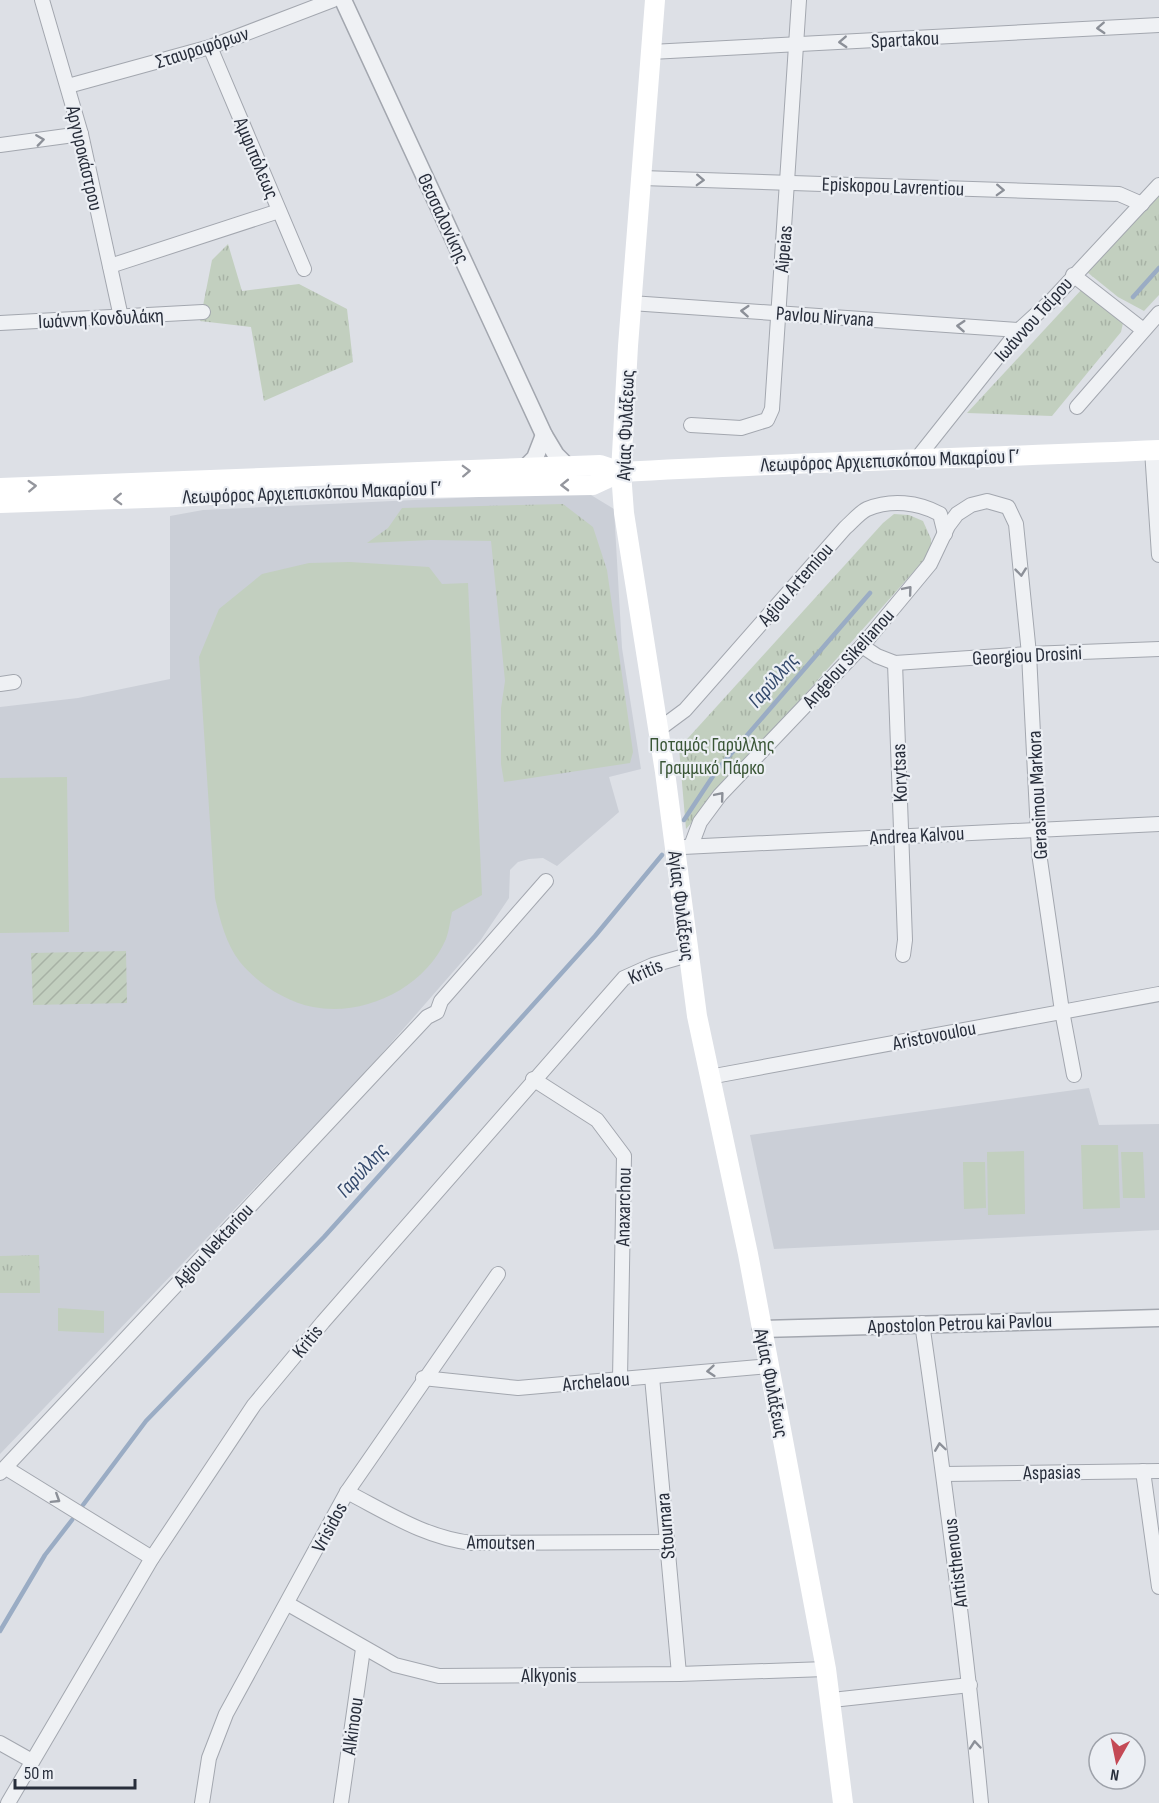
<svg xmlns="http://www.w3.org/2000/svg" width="1159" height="1803" font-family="'Sofia Sans Condensed',sans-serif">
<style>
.built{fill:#cbcfd7}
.grass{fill:url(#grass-tufts)}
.garden{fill:url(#garden-furrows)}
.pitch{fill:#c2cfbf}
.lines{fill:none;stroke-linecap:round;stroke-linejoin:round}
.stream{stroke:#9aacc4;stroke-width:4.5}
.minor-casing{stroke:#a3a7af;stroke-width:16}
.tertiary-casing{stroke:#a3a7af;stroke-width:19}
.minor{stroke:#eff1f4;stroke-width:14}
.tertiary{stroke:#eff1f4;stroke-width:16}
.secondary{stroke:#fff;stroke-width:20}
.oneway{stroke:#8c9098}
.oneway2{stroke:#94969d}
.labels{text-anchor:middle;stroke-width:4.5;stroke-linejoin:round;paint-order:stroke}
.street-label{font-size:20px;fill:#282e3b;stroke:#eceff4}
.park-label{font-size:20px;fill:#3a5636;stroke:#eceff4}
.water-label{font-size:21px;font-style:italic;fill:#354a6c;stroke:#eceff4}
</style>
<defs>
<pattern id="grass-tufts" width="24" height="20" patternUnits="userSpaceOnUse" patternTransform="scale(1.5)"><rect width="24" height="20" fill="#c2cfbf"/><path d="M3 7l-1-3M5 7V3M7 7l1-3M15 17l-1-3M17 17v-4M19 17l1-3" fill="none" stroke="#a7b2a5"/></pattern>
<pattern id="garden-furrows" width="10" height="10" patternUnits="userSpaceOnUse" patternTransform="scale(1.5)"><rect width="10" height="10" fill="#c2cfbf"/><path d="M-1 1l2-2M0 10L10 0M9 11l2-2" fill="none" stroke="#a7b2a5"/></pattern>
</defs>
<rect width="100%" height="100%" fill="#dde0e6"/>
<g class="built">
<path d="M586,492l28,17 8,139 19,121 -32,8 10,35 -62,54 -14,-8 -14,1 -11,3 -8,8 -1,28 -29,43 -116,133 -364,380v-747l78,-9 92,-19v-163l33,-6z"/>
<path d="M1089,1088l10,37 60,-1v106l-385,19 -24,-114z"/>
</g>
<g class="grass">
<path d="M1159,195v100l-15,16 -26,-14 -31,-25z"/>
<path d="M228,244l14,47 57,-7 48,25 6,53 -89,39 -13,-74 -51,-6 12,-61z"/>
<path d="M1083,288l36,28 4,7 -2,9 -69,84 -85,-3z"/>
<path d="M563,504l30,23 14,43 26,182 -3,11 -126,19 -3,-18v-56l4,-27 -14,-140 -60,-1 -64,3 21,-15 14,-20z"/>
<path d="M894,514l15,1 14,6 8,18v13l-245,277 -7,-81 204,-225z"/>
<path d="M39,1255l1,38h-40v-37z"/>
</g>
<path class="garden" d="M126,951l1,52 -94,2 -2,-52z"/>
<g class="pitch">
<path d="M350,562l79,5 13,17 26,-1 14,312 -30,17c-2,9 -3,19 -6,27 -21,49 -82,78 -133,68 -27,-5 -56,-24 -73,-45 -14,-18 -20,-42 -25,-64l-16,-241 20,-48 43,-35 47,-11z"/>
<path d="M67,777l2,155 -69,1v-155z"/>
<path d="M1118,1145l2,63 -37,1 -2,-64z"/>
<path d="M1024,1151l1,63 -37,1 -1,-63z"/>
<path d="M1121,1152h22l2,46h-22z"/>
<path d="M985,1162l1,46 -22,1 -1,-47z"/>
<path d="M58,1308l46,3v22l-46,-2z"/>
</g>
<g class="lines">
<g class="stream">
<path d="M1133,297l26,-29"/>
<path d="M684,820l33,-50 153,-177"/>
<path d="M83,1505l63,-84 178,-184 271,-301 67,-81"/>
<path d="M0,1631l45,-76 27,-35"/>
</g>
<defs>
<g id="minor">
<path d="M42,0l39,134 40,183"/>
<path d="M210,47l94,222"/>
<path d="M651,52l508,-27"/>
<path d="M68,86l142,-39 123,-47"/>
<path d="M0,145l81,-11"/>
<path d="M642,178l477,16 23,10"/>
<path d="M110,266l169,-55"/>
<path d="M1073,275l69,54"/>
<path d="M631,303l388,27"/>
<path d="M0,323l203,-11"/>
<path d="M1077,407l82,-94"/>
<path d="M691,425l50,3 26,-8 5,-11 27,-409"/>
<path d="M1152,450l7,105"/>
<path d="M915,461l104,-131 33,-30 107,-115"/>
<path d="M862,646l15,10 18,7 134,-9 130,-5"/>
<path d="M895,663l10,277 -2,15"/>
<path d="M0,684l14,-2"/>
<path d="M658,730l27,-20 160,-182c7,-6 14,-15 22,-19 24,-10 51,-7 73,5l5,20"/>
<path d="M691,846l9,-24 20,-27 142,-149 68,-82 18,-38 9,-12 14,-9 16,-4 21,6 8,17 13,130 10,199 23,158 12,64"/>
<path d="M683,847l476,-23"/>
<path d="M709,1077l450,-83"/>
<path d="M533,1079l64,41 27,36 -4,223"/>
<path d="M922,1323c23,160 44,319 59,480"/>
<path d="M652,1377l27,297"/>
<path d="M423,1378l95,10 252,-22"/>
<path d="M6,1468l146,90"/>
<path d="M1143,1471l16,116"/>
<path d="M0,1473l427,-456 10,-5 4,-11 105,-120"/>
<path d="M944,1474l215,-3"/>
<path d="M347,1492c41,21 79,46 125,51l194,-1"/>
<path d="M288,1604l107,61 44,11 240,-2 147,-5"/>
<path d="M832,1700l138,-15"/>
<path d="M0,1743l32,18"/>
<path d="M8,1803l144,-245 102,-153 69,-83 301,-344 29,-13 35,-10"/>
<path d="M202,1803l7,-45 17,-44 121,-222 151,-218"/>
<path d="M341,1803l22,-154"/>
</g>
<g id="tertiary">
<path d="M343,0l201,435 12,20 11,11"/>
<path d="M525,468l10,-10 9,-23"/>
<path d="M761,1329l398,-11"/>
</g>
</defs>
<use href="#minor" class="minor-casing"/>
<use href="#tertiary" class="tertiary-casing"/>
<use href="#minor" class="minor"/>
<use href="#tertiary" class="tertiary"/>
<g class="secondary">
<path d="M655,0l-27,346 -7,126 3,41 41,259 32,244 51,238 78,415 17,134"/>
<path d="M0,488l600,-23 21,7c179,-10 359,-14 538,-22"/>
<path d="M356,489l237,-4 28,-13"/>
<path d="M0,503l176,-6 109,-7"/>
</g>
</g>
<defs><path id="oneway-chevron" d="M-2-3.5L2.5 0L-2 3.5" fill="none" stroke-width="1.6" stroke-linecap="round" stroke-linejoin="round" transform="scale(1.5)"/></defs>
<g class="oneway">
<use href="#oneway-chevron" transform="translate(1101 28) rotate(177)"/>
<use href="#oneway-chevron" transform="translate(843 42) rotate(177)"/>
<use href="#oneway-chevron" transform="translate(40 140) rotate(-8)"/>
<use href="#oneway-chevron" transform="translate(700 180) rotate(2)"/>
<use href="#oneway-chevron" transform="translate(1000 190) rotate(2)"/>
<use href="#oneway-chevron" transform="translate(745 311) rotate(-176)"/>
<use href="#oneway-chevron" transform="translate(961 326) rotate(-176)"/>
<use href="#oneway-chevron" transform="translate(1021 572) rotate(84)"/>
<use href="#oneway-chevron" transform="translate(908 590) rotate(-50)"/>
<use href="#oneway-chevron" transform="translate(720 796) rotate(-50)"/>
<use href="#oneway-chevron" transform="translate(711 1371) rotate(175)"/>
<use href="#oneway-chevron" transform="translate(940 1447) rotate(-98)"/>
<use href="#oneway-chevron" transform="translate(56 1499) rotate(32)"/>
<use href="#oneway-chevron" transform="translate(975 1745) rotate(-95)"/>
</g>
<g class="oneway2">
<use href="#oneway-chevron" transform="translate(466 471) rotate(-2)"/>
<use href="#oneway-chevron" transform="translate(565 485) rotate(179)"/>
<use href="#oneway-chevron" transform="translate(32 486) rotate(-3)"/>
<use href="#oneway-chevron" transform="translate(118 499) rotate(178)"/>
</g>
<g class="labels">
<g class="street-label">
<text transform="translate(905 39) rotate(-3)" y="7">Spartakou</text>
<text transform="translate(202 47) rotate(-18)" y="7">Σταυροφόρων</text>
<text transform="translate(85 158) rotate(77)" y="7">Αργυροκάστρου</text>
<text transform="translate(257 158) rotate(67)" y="7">Αμφιπόλεως</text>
<text transform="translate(893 186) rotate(2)" y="7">Episkopou Lavrentiou</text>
<text transform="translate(444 218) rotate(65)" y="7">Θεσσαλονίκης</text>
<text transform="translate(783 249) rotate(-85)" y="7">Aipeias</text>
<text transform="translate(825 316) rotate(4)" y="7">Pavlou Nirvana</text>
<text transform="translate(101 318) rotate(-3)" y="7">Ιωάννη Κονδυλάκη</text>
<text transform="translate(1033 319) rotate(-48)" y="7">Ιωάννου Τσίρου</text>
<text transform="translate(625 425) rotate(-88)" y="7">Αγίας Φυλάξεως</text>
<text transform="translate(890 460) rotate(-2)" y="7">Λεωφόρος Αρχιεπισκόπου Μακαρίου Γ’</text>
<text transform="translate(312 492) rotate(-2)" y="7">Λεωφόρος Αρχιεπισκόπου Μακαρίου Γ’</text>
<text transform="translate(795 584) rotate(-49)" y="7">Agiou Artemiou</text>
<text transform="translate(1027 655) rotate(-3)" y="7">Georgiou Drosini</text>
<text transform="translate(848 658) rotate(-48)" y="7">Angelou Sikelianou</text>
<text transform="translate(899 773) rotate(-92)" y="7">Korytsas</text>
<text transform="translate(1037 795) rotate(-93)" y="7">Gerasimou Markora</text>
<text transform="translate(917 835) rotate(-3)" y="7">Andrea Kalvou</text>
<text transform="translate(682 906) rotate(83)" y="7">Αγίας Φυλάξεως</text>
<text transform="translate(645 971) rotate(-24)" y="7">Kritis</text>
<text transform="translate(934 1035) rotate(-11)" y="7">Aristovoulou</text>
<text transform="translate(623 1207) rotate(-89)" y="7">Anaxarchou</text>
<text transform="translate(213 1245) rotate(-47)" y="7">Agiou Nektariou</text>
<text transform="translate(960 1323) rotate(-2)" y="7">Apostolon Petrou kai Pavlou</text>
<text transform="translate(307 1341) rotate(-51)" y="7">Kritis</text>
<text transform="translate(596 1381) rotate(-5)" y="7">Archelaou</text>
<text transform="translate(772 1383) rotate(79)" y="7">Αγίας Φυλάξεως</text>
<text transform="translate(1052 1472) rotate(-1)" y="7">Aspasias</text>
<text transform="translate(665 1526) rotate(-95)" y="7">Stournara</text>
<text transform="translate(329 1527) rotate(-62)" y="7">Vrisidos</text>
<text transform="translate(501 1542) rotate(1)" y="7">Amoutsen</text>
<text transform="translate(955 1563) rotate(-97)" y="7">Antisthenous</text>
<text x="549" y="1682">Alkyonis</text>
<text transform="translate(352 1726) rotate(-82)" y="7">Alkinoou</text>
</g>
<g class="park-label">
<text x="712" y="751">Ποταμός Γαρύλλης<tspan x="712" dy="23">Γραμμικό Πάρκο</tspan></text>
</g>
<g class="water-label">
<text transform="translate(773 680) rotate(-49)" y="7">Γαρύλλης</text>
<text transform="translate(362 1170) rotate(-48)" y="7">Γαρύλλης</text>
</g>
</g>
<g transform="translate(1117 1761) rotate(189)"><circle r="28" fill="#eceff4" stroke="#9ea2aa" stroke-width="1.5"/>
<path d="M0-4.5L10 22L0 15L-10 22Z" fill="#c44955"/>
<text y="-9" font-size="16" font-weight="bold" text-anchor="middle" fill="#282e3b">N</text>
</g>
<path d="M15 1779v9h120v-9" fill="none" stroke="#282e3b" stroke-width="3"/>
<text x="24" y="1779" font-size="18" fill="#282e3b" stroke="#eceff4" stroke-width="4.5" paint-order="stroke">50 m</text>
</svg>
